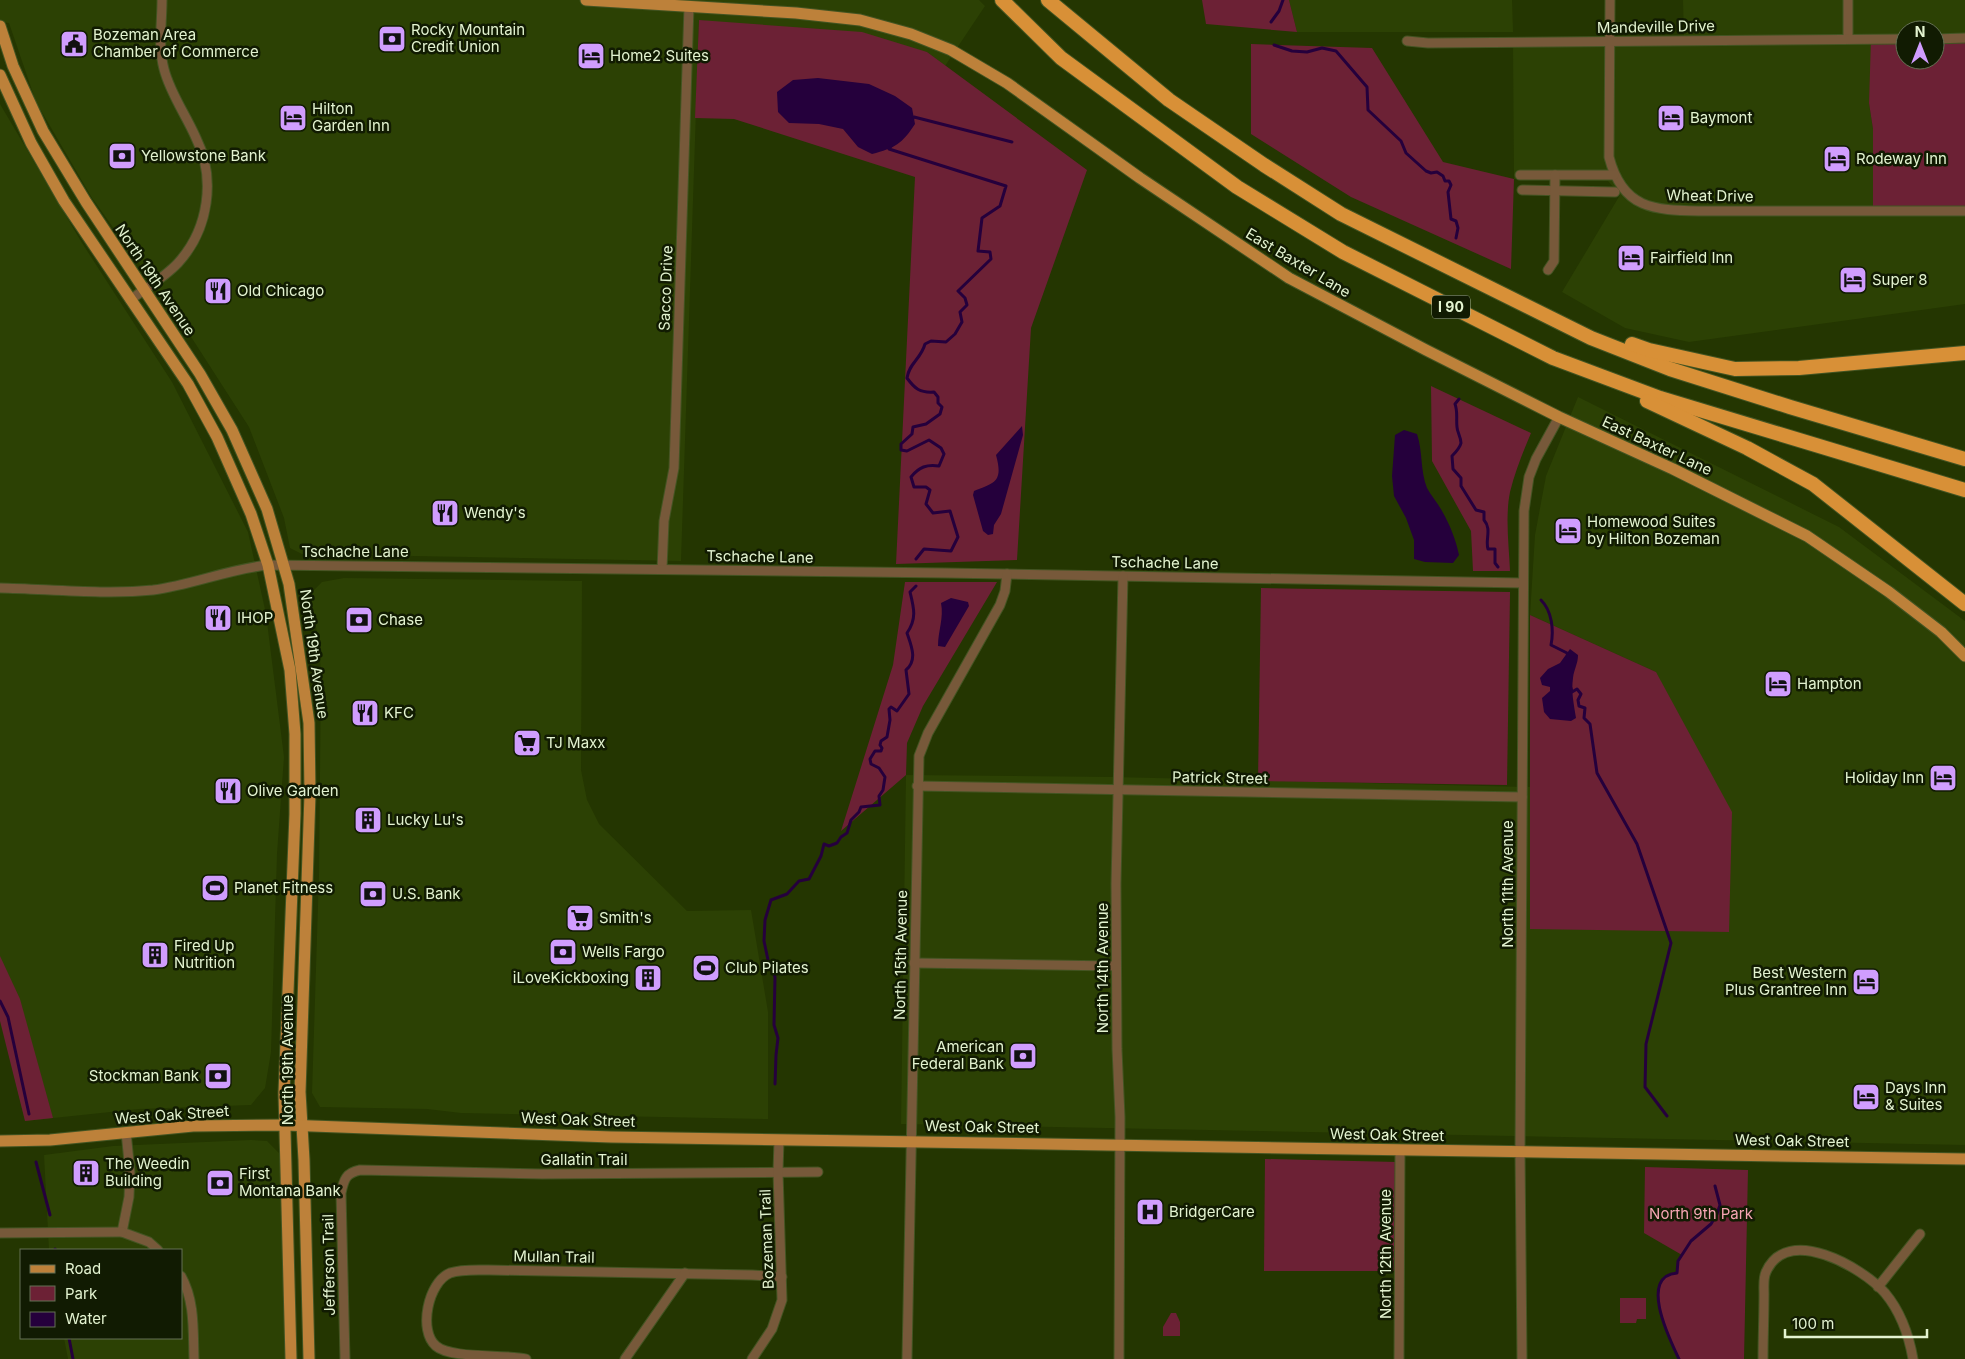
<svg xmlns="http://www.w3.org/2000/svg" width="1965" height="1359" font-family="Inter,sans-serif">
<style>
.built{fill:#2c4104}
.green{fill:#6c2135}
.water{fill:#25003c}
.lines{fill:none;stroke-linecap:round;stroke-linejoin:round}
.stream{stroke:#25003c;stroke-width:3}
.minor-casing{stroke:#435422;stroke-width:11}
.major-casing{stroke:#435422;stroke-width:13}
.highway-casing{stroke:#435422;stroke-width:16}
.minor{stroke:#77593a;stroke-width:9}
.major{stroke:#bd813a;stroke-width:11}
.highway{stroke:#d89037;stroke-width:14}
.labels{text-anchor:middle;stroke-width:5;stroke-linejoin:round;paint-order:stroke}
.shield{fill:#111b02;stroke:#a4b292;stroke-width:1}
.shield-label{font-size:14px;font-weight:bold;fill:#e3f3d0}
.street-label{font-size:15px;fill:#e3f3d0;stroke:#111b02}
.poi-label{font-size:15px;fill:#e3f3d0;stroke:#111b02;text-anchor:start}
.park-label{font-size:15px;fill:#f6a5b3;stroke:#111b02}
</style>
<rect width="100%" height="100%" fill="#243601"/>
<g class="built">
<path d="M0,0h979l6,6 -40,60 -18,-14 -228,-32 -18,541 -379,-7 -12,-6 -6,-30 -35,-91 -63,-98 -94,-131 -56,-96 -27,-79 -9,-1z"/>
<path d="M1289,0h223l1,32h-216z"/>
<path d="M1683,0h282v38l-30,1v-9h-30v9l-36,64 4,26 92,82v93l-276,38 -64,-14 -63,-36 58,-97 -12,-14 -94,-2 -1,-137 171,-2z"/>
<path d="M0,104l82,139 90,139 76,150 18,82 18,143 -7,97 -6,198 -6,36 -14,17 -112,4 -114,12 -25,-104z"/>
<path d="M1578,397l261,130 126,94v524l-1064,-21 5,-349 207,2 417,10v141l126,-256 -126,-57 5,-80 11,-59z"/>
<path d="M344,578l238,3 -1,189 6,30 12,24 88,87 64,-1 17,102v107l-307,-6 -34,-4 -107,-2 -8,-14 7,-219 2,-202 -3,-35 -6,-30v-15l10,-10z"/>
<path d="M251,1140l16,1 13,13 6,205h-218l-4,-21h117v-88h-132l-5,-95 69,-9z"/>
</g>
<g class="green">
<path d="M1202,0h87l8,32 -91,-8z"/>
<path d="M699,20l163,12 65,20 160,118 -56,158 -14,232 -121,4 19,-387 -181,-58 -39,-1z"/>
<path d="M1965,38v173h-92v-82l-4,-26 2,-64h34v21h30v-21z"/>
<path d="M1251,44l121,4 71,114 71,17 -3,90 -160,-72 -100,-63z"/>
<path d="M1431,386l100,47c-8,19 -16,39 -21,59 -5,25 -1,54 0,79h-37l-2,-40 -39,-70z"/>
<path d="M905,582h92l-74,124 -16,37 -1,32 -65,56 52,-166z"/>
<path d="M1261,588l249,4 -3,193 -249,-4z"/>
<path d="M1530,615l126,57 76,140 -3,120 -199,-3z"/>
<path d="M0,956l20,43 33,119 -28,3 -25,-100z"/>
<path d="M1265,1159l132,3 1,109h-134z"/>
<path d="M1645,1167l103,3 -4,189h-65c-10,-20 -41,-82 -2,-87l1,-11 4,-6 -38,-22z"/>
<path d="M1620,1298h26v21h-9l-1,4h-16z"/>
<path d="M1171,1313h5l4,9v14h-17v-9z"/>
</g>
<g class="water">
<path d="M818,78l51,6 26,12 17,12 3,16c-13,20 -20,24 -43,30l-14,-7 -15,-18 -24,-5 -30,-1 -11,-11 -1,-20 16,-12z"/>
<path d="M1022,426l1,9 -22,79 -7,11 -1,9 -5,1 -5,-4 -10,-36 1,-4c22,-8 29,-10 22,-36z"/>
<path d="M1404,430l13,4c6,18 3,36 10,54 4,8 11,15 15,23 8,14 14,29 17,44l-6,8 -28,-1 -11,-3v-19l-8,-22 -12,-22 -2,-20 3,-41z"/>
<path d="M951,598l17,4 1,4 -24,41 -7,-1c0,-15 6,-28 3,-43z"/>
<path d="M1570,649l8,6c0,9 -4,14 -5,23 -2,14 1,27 3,40l-5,3 -21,-2 -6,-7 -2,-14 8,-7v-4l-8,-2 -2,-7 8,-9 12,-6z"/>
</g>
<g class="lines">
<g class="stream">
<path d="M1271,22l8,-11 4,-11"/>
<path d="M1274,45l18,6 15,1 15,-4 14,3 31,36 1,23 33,31 5,12 20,18 5,2 6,-1 6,4 2,5h4l2,4 -3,7 3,27 5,2 2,7 -2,10"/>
<path d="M912,120l2,-3 98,25"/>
<path d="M891,146l-2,3 117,37 -6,20 -18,12 -4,33 12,1 1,7 -33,32 7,7 2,7 -7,7 2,10 -7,12 -9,8 -15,-1 -6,3c-4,15 -16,19 -18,34 8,11 13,15 27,14l4,5v6l4,4 -2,7 -14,10 -13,3 -1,7 -11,10v6l6,1 22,-11 12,8 3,6 -5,12c-12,-2 -20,1 -28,11l3,10h12l4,3 -4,14 7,9 17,-2 8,26 -7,14 -27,-2 -8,10"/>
<path d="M1459,399l-4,5c3,8 1,15 2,23 0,5 4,10 4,16 -1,5 -6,10 -9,13l1,13 8,9v8l15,24 8,2v8c8,9 1,20 4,29h7v14l3,4"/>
<path d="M1541,600c11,11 13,30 10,45l16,8 1,4"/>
<path d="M1571,688l1,4 5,-3 4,5 -3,6 1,6 6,2 -1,10 6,6 7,49 40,71 34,99 -25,101 -1,43 22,29"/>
<path d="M0,1001l8,16 21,97"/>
<path d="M775,1084l1,-29 2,-17 -4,-13 1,-48 -7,-17 -4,-19 1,-21 6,-20 16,-6 12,-13 10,-2 12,-23 3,-12 5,2 8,-3 4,-6 6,-4 4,-13 8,-8 2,-5 19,-2 -1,-9 4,-6 2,-13 -6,-9 -8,-4 -1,-5 5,-8h6l1,-3 -2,-3 1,-4 6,-4 3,-17 -1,-11 2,-2 6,4 12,-17 -3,-24c12,-10 5,-25 1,-37 10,-14 7,-25 3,-41l6,-6"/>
<path d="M36,1162l14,53"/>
<path d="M55,1249l1,1"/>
<path d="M69,1338l4,21"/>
<path d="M1679,1359c-9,-19 -41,-83 -2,-86l1,-12 13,-20 20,-17 6,-10 3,-9 -5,-19"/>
</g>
<defs>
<g id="minor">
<path d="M1610,0l-1,157c14,54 47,53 94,54h262"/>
<path d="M1848,39v-39"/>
<path d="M1935,39l30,-1"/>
<path d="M1407,41l21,2 477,-4"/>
<path d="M1520,175h94"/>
<path d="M1522,190l93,2"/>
<path d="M1548,270l6,-9 1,-86"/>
<path d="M130,300c16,-12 35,-23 48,-37 31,-34 38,-85 18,-125 -10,-23 -26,-45 -32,-69 -6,-22 -2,-47 -2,-69"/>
<path d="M662,569l2,-48 10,-53 15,-462"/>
<path d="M0,588c48,1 105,7 153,2 39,-5 76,-21 115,-25l677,8 578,10"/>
<path d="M917,786l605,11"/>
<path d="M914,963l202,3"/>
<path d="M126,1132l4,40 -1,25 -7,35 27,10 9,8"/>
<path d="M0,1233l122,-1"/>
<path d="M181,1276c14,25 12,54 13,83"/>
<path d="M1878,1287l42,-53"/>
<path d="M345,1359l-4,-166c3,-14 5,-20 19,-23l182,4 276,-2"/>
<path d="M526,1359c-22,-5 -75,0 -90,-13 -18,-15 -8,-64 14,-73 11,-4 27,-3 39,-3l263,5 30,2"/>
<path d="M625,1359l60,-86"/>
<path d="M752,1359l20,-30 10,-29 -4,-128 1,-32"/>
<path d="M907,1359l12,-603 9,-23 72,-128 5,-14 2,-17"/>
<path d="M1119,1359l1,-242 -3,-68 -1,-165 7,-308"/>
<path d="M1399,1359l1,-209"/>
<path d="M1522,1359l-2,-207 4,-641 5,-34 7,-18 23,-42"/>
<path d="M1763,1359c0,-22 1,-43 1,-65 0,-7 -1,-16 2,-22 21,-48 96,-5 119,21 15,18 24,43 28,66"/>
</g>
<g id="major">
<path d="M586,0l210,13 64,7 51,14 40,16 56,33 133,95 149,100 137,72 133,67 114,52 134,67 82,56 52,40 24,24"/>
<path d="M0,26l13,40 30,65 43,71 114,172 32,56 35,79 22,75 20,139 1,71 -10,298 4,68 5,199"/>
<path d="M0,75l31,68 33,58 124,183 29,53 34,77 17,51 22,105 5,64v80l-11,279 7,266"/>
<path d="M0,1141l50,-1 143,-14 92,-1 326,12 1354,22"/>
</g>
<g id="highway">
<path d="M1002,0l59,58 176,129 106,65 210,106 107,40 305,92"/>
<path d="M1048,0l121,100 95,65 77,49 250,124 79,31 120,38 175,52"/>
<path d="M1632,344l17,6 86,19 64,-1 166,-15"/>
<path d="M1647,401l100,47 66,36 152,120"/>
</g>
</defs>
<use href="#minor" class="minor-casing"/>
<use href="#major" class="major-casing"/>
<use href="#highway" class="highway-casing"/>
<use href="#minor" class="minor"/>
<use href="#major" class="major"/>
<use href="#highway" class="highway"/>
</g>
<defs>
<symbol id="bank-square" viewBox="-11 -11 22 22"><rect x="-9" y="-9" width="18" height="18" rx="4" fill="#d09dfe" stroke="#111b02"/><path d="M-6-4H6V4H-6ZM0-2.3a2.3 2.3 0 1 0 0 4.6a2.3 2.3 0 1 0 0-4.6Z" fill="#111"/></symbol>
<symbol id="civic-square" viewBox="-11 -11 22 22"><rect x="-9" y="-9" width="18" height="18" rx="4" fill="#d09dfe" stroke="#111b02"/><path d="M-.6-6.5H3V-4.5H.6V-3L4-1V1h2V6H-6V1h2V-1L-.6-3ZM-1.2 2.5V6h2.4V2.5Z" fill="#111"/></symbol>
<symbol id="hotel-square" viewBox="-11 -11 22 22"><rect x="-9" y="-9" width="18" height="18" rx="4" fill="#d09dfe" stroke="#111b02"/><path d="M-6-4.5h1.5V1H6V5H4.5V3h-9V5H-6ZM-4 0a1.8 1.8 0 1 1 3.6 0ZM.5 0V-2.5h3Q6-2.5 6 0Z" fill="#111"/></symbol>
<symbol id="restaurant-square" viewBox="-11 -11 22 22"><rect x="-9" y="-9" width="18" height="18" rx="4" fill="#d09dfe" stroke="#111b02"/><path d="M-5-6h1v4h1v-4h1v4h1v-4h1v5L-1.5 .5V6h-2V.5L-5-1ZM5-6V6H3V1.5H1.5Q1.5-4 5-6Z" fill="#111"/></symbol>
<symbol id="supermarket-square" viewBox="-11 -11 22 22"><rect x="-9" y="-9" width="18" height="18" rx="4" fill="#d09dfe" stroke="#111b02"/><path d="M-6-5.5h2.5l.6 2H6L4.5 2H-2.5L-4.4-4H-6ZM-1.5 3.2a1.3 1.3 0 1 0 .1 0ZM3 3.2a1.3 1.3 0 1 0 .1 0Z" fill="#111"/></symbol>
<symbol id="building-square" viewBox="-11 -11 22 22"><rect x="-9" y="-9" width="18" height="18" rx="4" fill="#d09dfe" stroke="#111b02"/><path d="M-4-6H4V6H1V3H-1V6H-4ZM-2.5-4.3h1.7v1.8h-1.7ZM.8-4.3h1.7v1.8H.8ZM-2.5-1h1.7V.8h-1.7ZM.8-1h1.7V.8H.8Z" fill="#111"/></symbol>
<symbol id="stadium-square" viewBox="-11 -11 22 22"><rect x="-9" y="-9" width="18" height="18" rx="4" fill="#d09dfe" stroke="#111b02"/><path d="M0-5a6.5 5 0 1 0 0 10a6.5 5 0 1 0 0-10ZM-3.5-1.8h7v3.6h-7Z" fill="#111"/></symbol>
<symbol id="hospital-square" viewBox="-11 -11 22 22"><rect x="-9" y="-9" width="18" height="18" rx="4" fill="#d09dfe" stroke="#111b02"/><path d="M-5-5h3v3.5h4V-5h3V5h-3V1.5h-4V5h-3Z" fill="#111"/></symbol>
</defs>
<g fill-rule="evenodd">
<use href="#bank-square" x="376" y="23" width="32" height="32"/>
<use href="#civic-square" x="58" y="28" width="32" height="32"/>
<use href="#hotel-square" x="575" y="40" width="32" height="32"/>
<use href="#hotel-square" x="277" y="102" width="32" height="32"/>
<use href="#hotel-square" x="1655" y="102" width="32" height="32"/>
<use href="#bank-square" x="106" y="140" width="32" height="32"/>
<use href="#hotel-square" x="1821" y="143" width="32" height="32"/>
<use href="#hotel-square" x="1615" y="242" width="32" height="32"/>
<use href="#hotel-square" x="1837" y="264" width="32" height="32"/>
<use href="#restaurant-square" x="202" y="275" width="32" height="32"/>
<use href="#restaurant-square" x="429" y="497" width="32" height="32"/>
<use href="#hotel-square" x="1552" y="515" width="32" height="32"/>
<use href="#restaurant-square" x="202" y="602" width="32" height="32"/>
<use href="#bank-square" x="343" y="604" width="32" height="32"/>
<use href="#hotel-square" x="1762" y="668" width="32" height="32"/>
<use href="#restaurant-square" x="349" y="697" width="32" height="32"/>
<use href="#supermarket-square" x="511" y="727" width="32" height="32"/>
<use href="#hotel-square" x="1927" y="762" width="32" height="32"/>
<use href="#restaurant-square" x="212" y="775" width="32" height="32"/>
<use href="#building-square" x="352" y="804" width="32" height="32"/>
<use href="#stadium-square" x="199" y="872" width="32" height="32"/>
<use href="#bank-square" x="357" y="878" width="32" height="32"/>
<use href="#supermarket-square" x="564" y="902" width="32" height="32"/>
<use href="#bank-square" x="547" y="936" width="32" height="32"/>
<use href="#building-square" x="139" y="939" width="32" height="32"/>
<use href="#stadium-square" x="690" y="952" width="32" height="32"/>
<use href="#building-square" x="632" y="962" width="32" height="32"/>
<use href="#hotel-square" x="1850" y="966" width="32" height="32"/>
<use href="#bank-square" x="1007" y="1040" width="32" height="32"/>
<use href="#bank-square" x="202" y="1060" width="32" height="32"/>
<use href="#hotel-square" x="1850" y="1081" width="32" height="32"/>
<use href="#building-square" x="70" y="1157" width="32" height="32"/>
<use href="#bank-square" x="204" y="1167" width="32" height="32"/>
<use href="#hospital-square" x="1134" y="1196" width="32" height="32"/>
</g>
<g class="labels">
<rect class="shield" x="1432" y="295.5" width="38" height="23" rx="4"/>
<g class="shield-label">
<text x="1451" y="312">I 90</text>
</g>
<g class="street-label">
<text transform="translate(1656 27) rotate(-1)" y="5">Mandeville Drive</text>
<text transform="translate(1710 196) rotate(1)" y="5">Wheat Drive</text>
<text transform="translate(1298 263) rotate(31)" y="5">East Baxter Lane</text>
<text transform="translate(155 280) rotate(56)" y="5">North 19th Avenue</text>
<text transform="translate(666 288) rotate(-88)" y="5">Sacco Drive</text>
<text transform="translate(1657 446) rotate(25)" y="5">East Baxter Lane</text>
<text x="355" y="557">Tschache Lane</text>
<text transform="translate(760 557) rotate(1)" y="5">Tschache Lane</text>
<text transform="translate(1165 563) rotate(1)" y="5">Tschache Lane</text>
<text transform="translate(314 654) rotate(82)" y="5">North 19th Avenue</text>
<text transform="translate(1220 778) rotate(1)" y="5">Patrick Street</text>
<text transform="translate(1508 884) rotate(-90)" y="5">North 11th Avenue</text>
<text transform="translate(901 955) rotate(-89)" y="5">North 15th Avenue</text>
<text transform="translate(1103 968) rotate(-90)" y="5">North 14th Avenue</text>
<text transform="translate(288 1060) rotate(-90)" y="5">North 19th Avenue</text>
<text transform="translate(172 1115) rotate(-4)" y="5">West Oak Street</text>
<text transform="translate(578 1120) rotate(2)" y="5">West Oak Street</text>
<text transform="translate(982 1127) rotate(1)" y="5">West Oak Street</text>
<text transform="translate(1387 1135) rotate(1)" y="5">West Oak Street</text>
<text transform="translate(1792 1141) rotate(1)" y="5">West Oak Street</text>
<text x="584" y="1165">Gallatin Trail</text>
<text transform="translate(767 1239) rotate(-92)" y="5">Bozeman Trail</text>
<text transform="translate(1386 1254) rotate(-90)" y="5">North 12th Avenue</text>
<text transform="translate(554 1257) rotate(1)" y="5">Mullan Trail</text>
<text transform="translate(329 1265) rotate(-91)" y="5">Jefferson Trail</text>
</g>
<g class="poi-label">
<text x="411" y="35">Rocky Mountain<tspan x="411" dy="17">Credit Union</tspan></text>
<text x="93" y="40">Bozeman Area<tspan x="93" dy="17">Chamber of Commerce</tspan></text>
<text x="610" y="61">Home2 Suites</text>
<text x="312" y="114">Hilton<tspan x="312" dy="17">Garden Inn</tspan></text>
<text x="1690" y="123">Baymont</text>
<text x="141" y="161">Yellowstone Bank</text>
<text x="1856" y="164">Rodeway Inn</text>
<text x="1650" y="263">Fairfield Inn</text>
<text x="1872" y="285">Super 8</text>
<text x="237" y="296">Old Chicago</text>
<text x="464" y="518">Wendy's</text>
<text x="1587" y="527">Homewood Suites<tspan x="1587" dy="17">by Hilton Bozeman</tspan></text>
<text x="237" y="623">IHOP</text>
<text x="378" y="625">Chase</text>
<text x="1797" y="689">Hampton</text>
<text x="384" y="718">KFC</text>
<text x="546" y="748">TJ Maxx</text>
<text x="1924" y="783" text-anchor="end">Holiday Inn</text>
<text x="247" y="796">Olive Garden</text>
<text x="387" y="825">Lucky Lu's</text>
<text x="234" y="893">Planet Fitness</text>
<text x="392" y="899">U.S. Bank</text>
<text x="599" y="923">Smith's</text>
<text x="174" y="951">Fired Up<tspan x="174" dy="17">Nutrition</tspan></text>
<text x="582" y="957">Wells Fargo</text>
<text x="725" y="973">Club Pilates</text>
<text x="1847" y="978" text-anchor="end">Best Western<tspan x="1847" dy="17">Plus Grantree Inn</tspan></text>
<text x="629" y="983" text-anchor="end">iLoveKickboxing</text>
<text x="1004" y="1052" text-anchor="end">American<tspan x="1004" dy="17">Federal Bank</tspan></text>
<text x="199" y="1081" text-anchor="end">Stockman Bank</text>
<text x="1885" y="1093">Days Inn<tspan x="1885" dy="17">&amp; Suites</tspan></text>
<text x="105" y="1169">The Weedin<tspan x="105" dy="17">Building</tspan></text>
<text x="239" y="1179">First<tspan x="239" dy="17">Montana Bank</tspan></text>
<text x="1169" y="1217">BridgerCare</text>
</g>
<g class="park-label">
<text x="1701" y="1219">North 9th Park</text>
</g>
</g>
<rect x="20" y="1249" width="162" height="90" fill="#111b02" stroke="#657154"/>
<rect x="30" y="1265" width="25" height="8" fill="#bd813a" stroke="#657154"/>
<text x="65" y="1274" font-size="15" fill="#e3f3d0">Road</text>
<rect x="30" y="1286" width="25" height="15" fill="#6c2135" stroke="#657154"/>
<text x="65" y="1299" font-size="15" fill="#e3f3d0">Park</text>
<rect x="30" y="1312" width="25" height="15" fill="#25003c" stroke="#657154"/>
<text x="65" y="1324" font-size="15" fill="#e3f3d0">Water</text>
<g transform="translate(1920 45)"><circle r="24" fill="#111b02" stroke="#657154"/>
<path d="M0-4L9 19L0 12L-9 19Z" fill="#d09dfe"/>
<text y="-8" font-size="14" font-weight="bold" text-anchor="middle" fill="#e3f3d0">N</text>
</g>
<path d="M1785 1329v8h142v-8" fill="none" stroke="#e3f3d0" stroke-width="2.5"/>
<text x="1792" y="1329" font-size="15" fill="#e3f3d0" stroke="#111b02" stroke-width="4" paint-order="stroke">100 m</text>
</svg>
